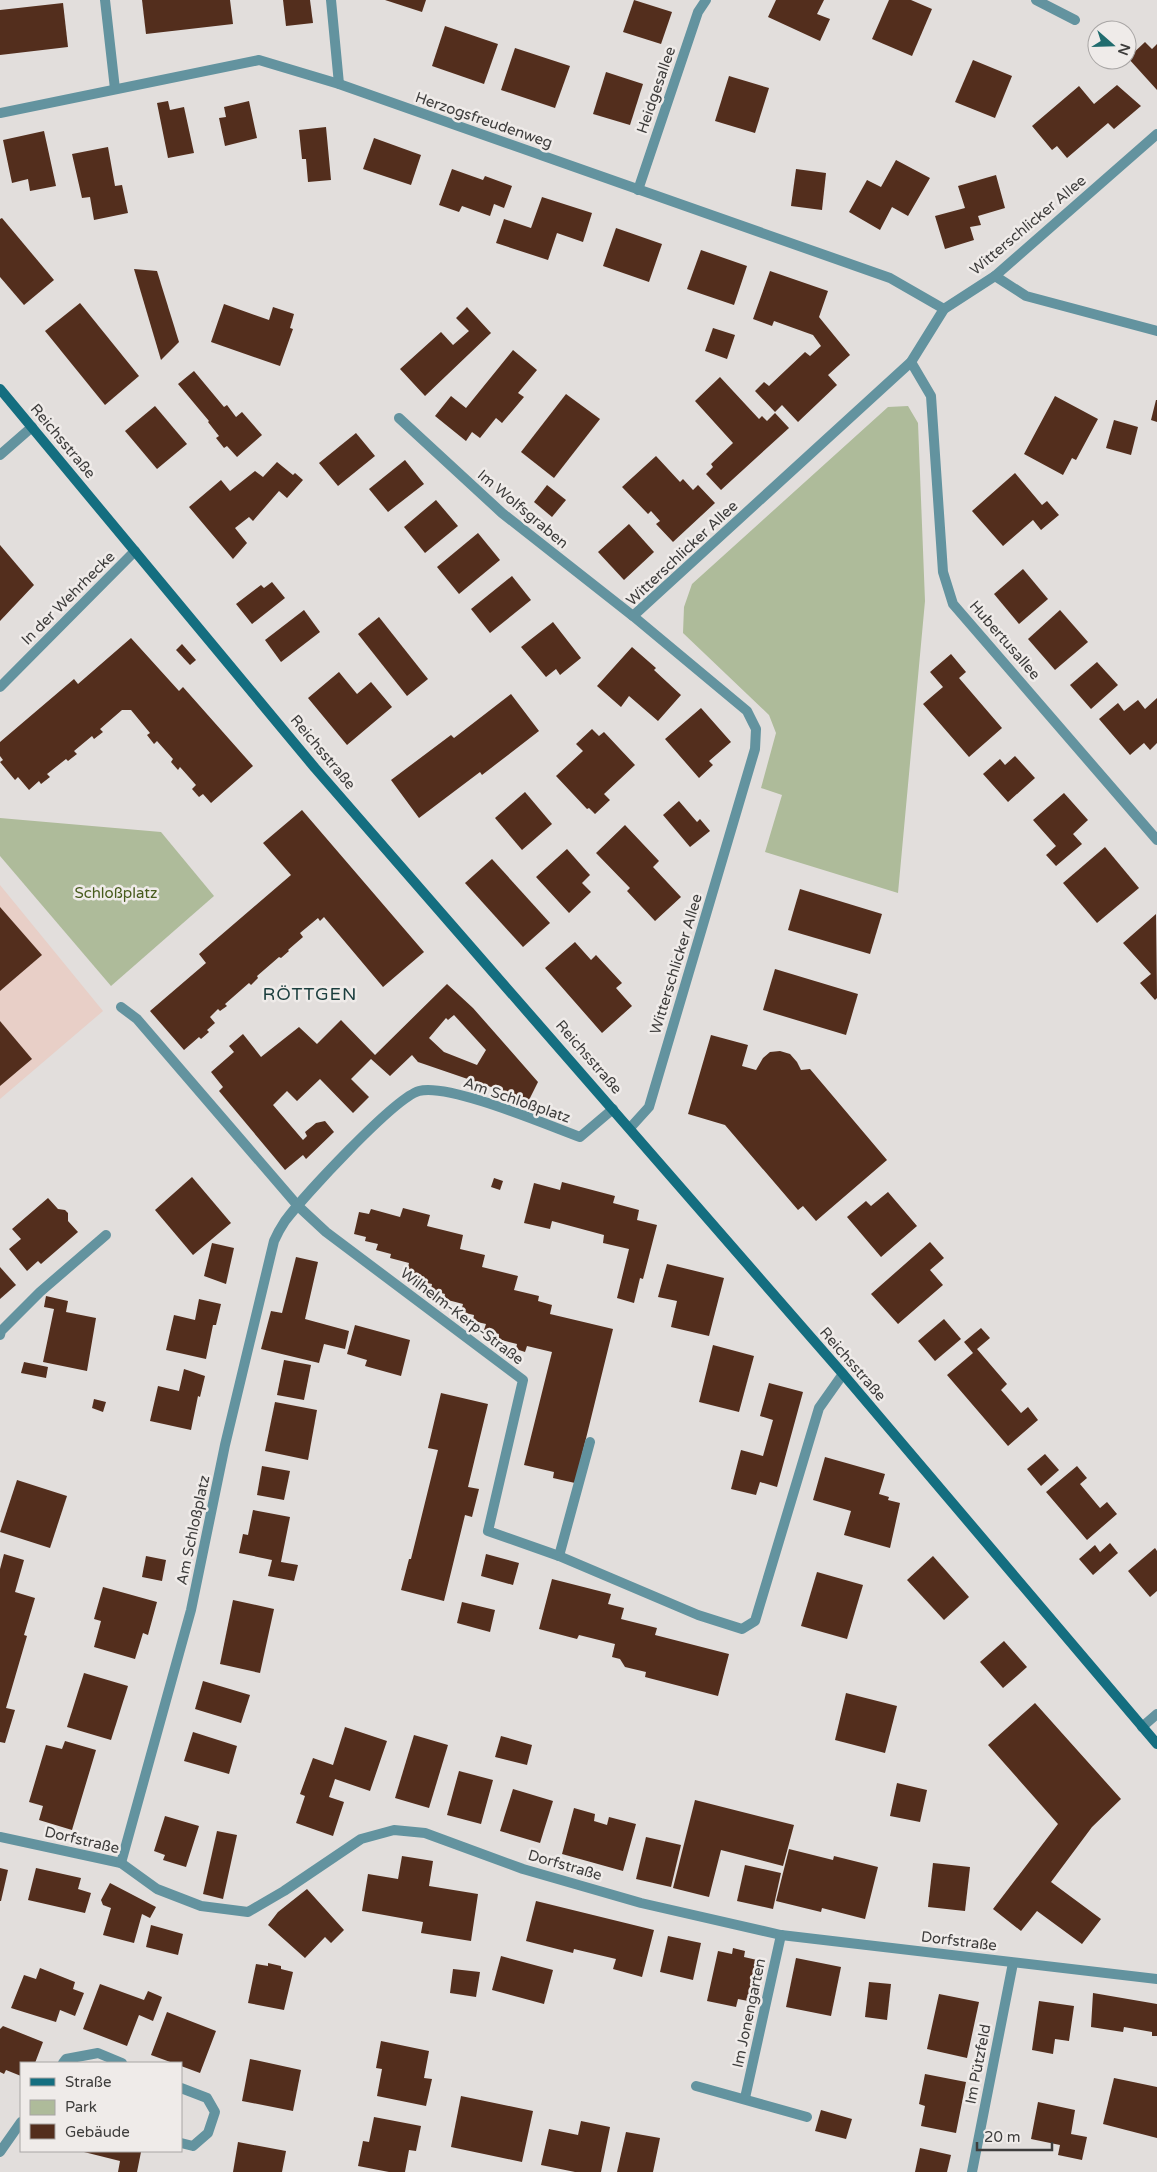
<svg xmlns="http://www.w3.org/2000/svg" width="1157" height="2172" font-family="'Varela Round',sans-serif">
<style>
.education{fill:#e8cfc7}
.green{fill:#aebb9a}
.building{fill:#532e1d;fill-rule:evenodd}
.lines{fill:none;stroke-linecap:round;stroke-linejoin:round}
.lane{stroke:#63939f;stroke-width:10}
.street{stroke:#63939f;stroke-width:10}
.secondary{stroke:#146e80;stroke-width:10}
.labels{text-anchor:middle;stroke-width:5;stroke-linejoin:round;paint-order:stroke}
.street-label{font-size:15px;fill:#3e3d3c;stroke:#efebe9}
.park-label{font-size:15px;fill:#475b1c;stroke:#efebe9}
.quarter-label{font-size:18px;letter-spacing:1px;fill:#1a3d3d;stroke:#efebe9}
</style>
<rect width="100%" height="100%" fill="#e2dedc"/>
<path class="education" d="M0,885l103,126 -103,88z"/>
<g class="green">
<path d="M908,406l10,17 7,178 -27,292 -133,-41 17,-57 -21,-7 15,-55 -7,-18 -86,-82 1,-26 8,-23 196,-177z"/>
<path d="M0,818l161,14 53,64 -103,90 -111,-130z"/>
</g>
<g class="building">
<path d="M142,0h88l3,24 -87,10z"/>
<path d="M283,0h27l3,23 -27,3z"/>
<path d="M385,0h41l-4,12z"/>
<path d="M634,0l38,12 -11,32 -38,-12z"/>
<path d="M776,0h48l-7,14 13,5 -10,22 -52,-24z"/>
<path d="M889,0h22l21,9 -20,47 -40,-17z"/>
<path d="M63,3l5,44 -68,8v-45z"/>
<path d="M445,26l53,18 -14,40 -52,-18z"/>
<path d="M1145,42l7,7 5,-5v46l-29,-32z"/>
<path d="M515,48l55,18 -15,42 -54,-18z"/>
<path d="M973,60l39,16 -17,42 -40,-16z"/>
<path d="M606,72l37,12 -13,41 -37,-11z"/>
<path d="M729,76l40,12 -14,45 -40,-12z"/>
<path d="M1117,85l24,21 -27,23 -6,-6 -41,35 -10,-12 -5,4 -20,-24 47,-40 15,18z"/>
<path d="M168,101l2,9 14,-3 10,46 -26,5 -11,-55z"/>
<path d="M249,101l8,37 -32,8 -6,-28 7,-1 -2,-10z"/>
<path d="M326,127l5,53 -23,2 -2,-23h-4l-3,-29z"/>
<path d="M44,131l12,55 -26,5 -2,-12 -16,4 -9,-43z"/>
<path d="M374,138l47,17 -10,30 -48,-16z"/>
<path d="M108,147l7,39 7,-1 6,28 -34,7 -4,-23 -8,1 -10,-44z"/>
<path d="M896,160l34,18 -22,38 -16,-9 -12,23 -31,-18 18,-32 14,7z"/>
<path d="M452,169l31,11 2,-4 27,10 -8,22 -10,-4 -4,12 -28,-10 -3,6 -20,-7z"/>
<path d="M796,169l30,4 -4,37 -31,-4z"/>
<path d="M996,175l9,33 -27,8 3,9 -11,2 4,13 -29,9 -10,-33 30,-8 -7,-22z"/>
<path d="M542,197l50,16 -9,29 -26,-9 -9,27 -52,-17 8,-24 27,9z"/>
<path d="M2,218l52,62 -30,25 -24,-28v-58z"/>
<path d="M616,228l46,16 -13,38 -46,-16z"/>
<path d="M701,250l46,16 -13,39 -47,-16z"/>
<path d="M134,269l23,2 22,71 -18,18z"/>
<path d="M770,271l58,20 -9,26 31,38 -22,20 9,10 -39,37 -16,-17 -7,7 -20,-21 9,-9 5,4 36,-34 5,4 11,-10 -8,-11 -39,-14 -2,5 -19,-7z"/>
<path d="M80,303l59,73 -34,29 -60,-74z"/>
<path d="M224,304l45,16 4,-13 21,7 -4,14 3,1 -13,37 -69,-24z"/>
<path d="M467,307l24,26 -66,63 -25,-27 41,-37 12,13 16,-14 -13,-13z"/>
<path d="M713,328l22,7 -8,24 -22,-8z"/>
<path d="M513,350l24,20 -19,23 6,4 -22,26 -6,-5 -16,20 -8,-6 -6,9 -31,-25 16,-20 15,12z"/>
<path d="M194,371l30,36 3,-2 9,12 6,-5 20,23 -25,22 -10,-11 -3,2 -8,-10 3,-2 -11,-14 1,-1 -31,-37z"/>
<path d="M720,377l39,42 3,-3 5,5 8,-8 14,15 -68,62 -15,-16 7,-7 -2,-3 22,-21 -38,-42z"/>
<path d="M566,394l34,25 -46,59 -33,-26z"/>
<path d="M1055,396l43,23 -22,41 -4,-2 -9,17 -39,-21z"/>
<path d="M1156,400h1v22l-6,-2z"/>
<path d="M155,406l32,38 -30,25 -32,-38z"/>
<path d="M1114,420l24,7 -7,28 -25,-7z"/>
<path d="M356,433l19,23 -37,30 -19,-23z"/>
<path d="M656,456l24,26 3,-3 10,11 5,-5 17,18 -42,39 -17,-18 4,-3 -9,-10 -3,3 -26,-27z"/>
<path d="M405,460l19,24 -36,28 -19,-23z"/>
<path d="M277,462l16,13 2,-2 8,7 -16,18 -8,-7 -26,30 -4,-4 -14,11 12,15 -14,16 -44,-52 32,-27 9,11 25,-20 8,6z"/>
<path d="M1015,473l27,32 5,-4 12,14 -18,15 -8,-10 -30,26 -31,-35z"/>
<path d="M547,485l19,15 -14,17 -18,-15z"/>
<path d="M436,500l22,26 -33,27 -21,-26z"/>
<path d="M629,524l25,28 -30,28 -26,-28z"/>
<path d="M478,533l22,27 -41,34 -22,-27z"/>
<path d="M0,545l34,40 -34,36z"/>
<path d="M1023,569l25,30 -29,25 -25,-30z"/>
<path d="M512,576l19,24 -41,33 -19,-24z"/>
<path d="M272,582l13,16 -33,26 -16,-20 25,-19 3,3z"/>
<path d="M304,610l16,22 -39,30 -16,-22z"/>
<path d="M1060,610l28,32 -33,28 -27,-31z"/>
<path d="M379,617l49,62 -21,17 -49,-62z"/>
<path d="M553,622l28,36 -21,17 -4,-6 -10,8 -25,-30z"/>
<path d="M131,638l48,53 4,-4 70,79 -42,37 -8,-9 -4,3 -7,-8 4,-4 -16,-18 -2,3 -7,-8 2,-3 -16,-18 -3,3 -7,-9 3,-2 -19,-23h-9l-22,19 3,3 -9,7 -2,-3 -18,15 3,3 -9,7 -2,-2 -19,15 3,3 -9,7 -2,-3 -10,9 -11,-13 -3,3 -15,-18 3,-2 -3,-4v-14l74,-63 4,5z"/>
<path d="M182,644l14,16 -6,5 -14,-15z"/>
<path d="M632,647l24,21 -2,2 27,25 -23,26 -29,-25 -8,11 -24,-21z"/>
<path d="M951,654l15,18 -7,6 43,50 -33,29 -46,-53 20,-17 -13,-15z"/>
<path d="M1097,662l21,23 -27,24 -21,-24z"/>
<path d="M339,672l18,22 14,-12 21,25 -45,38 -39,-47z"/>
<path d="M511,694l28,37 -57,44 -2,-3 -61,46 -28,-38 60,-45 3,3z"/>
<path d="M1157,698v45l-7,7 -6,-7 -14,12 -31,-36 19,-16 6,8 14,-11 7,9z"/>
<path d="M701,708l30,34 -22,19 4,4 -14,13 -34,-39z"/>
<path d="M592,729l7,7 5,-4 31,33 -31,29 6,6 -15,14 -6,-6 -2,1 -31,-33 27,-25 -7,-7z"/>
<path d="M1015,756l20,22 -27,24 -25,-28 17,-15 5,6z"/>
<path d="M525,792l27,32 -30,26 -27,-32z"/>
<path d="M1064,793l24,27 -15,14 9,10 -26,22 -10,-11 10,-9 -23,-26z"/>
<path d="M679,801l18,21 3,-3 10,12 -20,16 -27,-32z"/>
<path d="M302,810l122,142 -41,35 -59,-70 -4,4 -2,-3 -18,15 3,4 -15,13 1,1 -8,7 -2,-1 -22,19 1,2 -7,7 -2,-2 -24,21 2,2 -7,5 -2,-2 -8,8 5,6 -8,7 2,2 -8,7 -2,-2 -15,13 -34,-39 56,-48 -7,-9 92,-79 -28,-32z"/>
<path d="M625,825l34,36 -6,6 28,30 -26,24 -28,-30 3,-3 -34,-35z"/>
<path d="M1105,847l34,41 -42,35 -34,-40z"/>
<path d="M567,849l23,26 -8,8 9,9 -22,21 -33,-36z"/>
<path d="M492,859l58,64 -27,24 -58,-64z"/>
<path d="M800,889l82,25 -12,40 -82,-24z"/>
<path d="M0,907l42,48 -42,36z"/>
<path d="M1156,914l1,84 -2,2 -15,-17 11,-9 -28,-31z"/>
<path d="M575,942l16,18 5,-5 26,28 -6,5 16,18 -30,27 -57,-65z"/>
<path d="M775,969l83,25 -12,41 -83,-25z"/>
<path d="M447,984l26,24 65,74 -9,18 -111,-38 -6,-7 -22,21 -19,-17 -20,20 18,18 -16,16 -33,-34 -23,22 -10,-10 -14,14 30,35 4,-4 -2,-4 11,-9 9,-2 9,11 -28,27 -3,-4 -18,15 -66,-79 4,-4 -12,-15 23,-20 -5,-6 14,-12 18,23 38,-30 18,17 24,-24 34,35zM454,1015l32,35 -9,15 -33,-13 -15,-14 17,-20 2,2z"/>
<path d="M0,1021l32,38 -32,27z"/>
<path d="M711,1035l37,10 -6,21 14,4 7,-12 7,-6 10,-1 10,3 7,8 4,8 9,-1 77,91 -71,61 -13,-15 -5,4 -73,-85 -37,-11z"/>
<path d="M192,1177l39,46 -38,32 -38,-45z"/>
<path d="M494,1178l9,3 -3,9 -9,-3z"/>
<path d="M562,1182l53,14 -2,7 26,7 -2,10 20,5 -14,54 -3,-1 -6,25 -17,-5 12,-49 -26,-6 1,-8 -52,-14 -2,8 -26,-6 10,-40 26,7z"/>
<path d="M888,1192l29,34 -36,31 -34,-40 19,-16 5,5z"/>
<path d="M48,1198l10,11 7,1 3,3v8l10,11 -37,32 -3,-3 -11,10 -18,-22 12,-10 -9,-10z"/>
<path d="M403,1208l27,7 -3,11 36,9 -3,14 25,6 -3,12 36,9 -4,14 25,6 -1,5 14,4 -2,9 63,15 -38,154 -22,-5 1,-6 -30,-7 28,-113 -25,-6 -2,6 -9,-3 1,-5 -19,-5 1,-5 -15,-4 2,-6 -13,-3 1,-6 -13,-3 2,-8 -19,-5 1,-5 -14,-4 1,-6 -14,-3 1,-6 -12,-3 2,-9 -19,-5 1,-4 -15,-4 2,-6 -13,-3 1,-4 -12,-3 5,-22 10,2 2,-5 29,8z"/>
<path d="M930,1242l14,16 -14,12 13,15 -45,39 -27,-30z"/>
<path d="M212,1243l22,5 -8,36 -22,-8z"/>
<path d="M296,1257l22,5 -13,57 44,12 -4,18 -21,-5 -5,19 -58,-14 10,-38 11,2z"/>
<path d="M667,1264l57,14 -15,58 -38,-9 6,-26 -19,-4z"/>
<path d="M0,1267l16,18 -16,14z"/>
<path d="M46,1296l22,5 -2,11 30,6 -9,53 -44,-9 11,-53 -10,-2z"/>
<path d="M199,1299l22,5 -5,21h-3l-7,34 -40,-9 8,-35 21,5z"/>
<path d="M944,1319l17,20 -26,22 -17,-20z"/>
<path d="M355,1325l55,15 -9,36 -36,-10 2,-6 -20,-6z"/>
<path d="M981,1328l9,10 -13,11 30,35 -6,6 20,23 7,-6 10,13 -30,26 -61,-71 26,-22 -9,-11z"/>
<path d="M713,1345l41,11 -15,56 -40,-10z"/>
<path d="M284,1360l27,5 -7,35 -27,-5z"/>
<path d="M24,1362l24,5 -2,11 -25,-5z"/>
<path d="M184,1369l21,7 -5,21 -2,-1 -7,34 -41,-9 8,-35 21,5z"/>
<path d="M769,1383l34,9 -26,95 -17,-5 -4,13 -25,-6 10,-39 22,6 10,-36 -13,-4z"/>
<path d="M441,1393l47,11 -20,83 11,2 -7,28 -7,-2 -21,86 -43,-11 8,-31h2l27,-109 -10,-2z"/>
<path d="M94,1399l12,3 -3,10 -11,-4z"/>
<path d="M275,1402l42,8 -9,50 -43,-9z"/>
<path d="M1045,1454l14,16 -18,16 -14,-17z"/>
<path d="M825,1457l60,17 -6,20 10,3 -1,3 12,3 -10,45 -46,-13 7,-24 -38,-11z"/>
<path d="M262,1466l28,5 -6,29 -27,-5z"/>
<path d="M1077,1466l10,12 -7,6 20,24 7,-6 10,12 -30,26 -41,-48z"/>
<path d="M17,1480l50,16 -17,52 -50,-16z"/>
<path d="M253,1510l37,7 -9,45 17,3 -4,16 -26,-5 4,-16 -33,-7 4,-19 5,1z"/>
<path d="M1110,1543l8,10 -25,22 -14,-16 16,-14 5,7z"/>
<path d="M1155,1548l2,3v40l-7,6 -22,-26z"/>
<path d="M4,1554l20,6 -9,32 20,6 -11,37 3,1 -21,72 9,2 -10,33 -5,-1v-173z"/>
<path d="M486,1554l33,9 -6,22 -32,-9z"/>
<path d="M146,1556l20,4 -4,21 -20,-4z"/>
<path d="M933,1556l36,41 -25,23 -37,-40z"/>
<path d="M817,1572l46,13 -16,54 -46,-13z"/>
<path d="M552,1579l59,15 -3,10 16,4 -3,11 36,9 -2,7 74,19 -11,42 -73,-19 1,-5 -21,-5 -5,-8 -8,-2 3,-13 -36,-9 -2,4 -38,-10z"/>
<path d="M103,1587l54,15 -9,33 -5,-2 -8,26 -41,-12 7,-26 -7,-2z"/>
<path d="M233,1600l41,9 -14,64 -40,-9z"/>
<path d="M462,1602l33,8 -5,22 -33,-9z"/>
<path d="M1004,1641l23,26 -24,21 -23,-26z"/>
<path d="M84,1673l44,13 -17,54 -44,-13z"/>
<path d="M203,1681l47,14 -9,28 -46,-14z"/>
<path d="M846,1693l51,13 -12,47 -50,-13z"/>
<path d="M1035,1703l86,96 -29,28 -41,55 50,37 -19,25 -45,-33 -16,20 -28,-22 65,-85 -70,-79z"/>
<path d="M345,1727l42,14 -17,50 -35,-12 -6,18 15,5 -11,34 -37,-13 9,-27 -5,-2 13,-36 20,7z"/>
<path d="M193,1732l44,14 -8,28 -45,-13z"/>
<path d="M414,1735l34,10 -19,63 -34,-10z"/>
<path d="M501,1736l31,9 -5,20 -32,-8z"/>
<path d="M65,1741l31,9 -24,80 -33,-10 4,-14 -14,-4 17,-57 16,4z"/>
<path d="M459,1771l34,9 -12,44 -34,-9z"/>
<path d="M897,1783l30,7 -7,32 -30,-6z"/>
<path d="M513,1789l40,12 -13,42 -40,-12z"/>
<path d="M695,1800l99,25 -11,41 -62,-16 -12,47 -36,-9z"/>
<path d="M574,1808l21,6 -1,7 13,4 2,-8 27,7 -13,47 -61,-17z"/>
<path d="M165,1816l34,10 -13,41 -23,-7 2,-5 -11,-4z"/>
<path d="M217,1831l20,4 -14,64 -20,-5z"/>
<path d="M646,1837l35,8 -10,42 -35,-8z"/>
<path d="M789,1849l44,11 1,-4 44,11 -13,52 -43,-11 -1,4 -45,-11z"/>
<path d="M402,1856l31,5 -4,25 49,8 -7,47 -50,-8 2,-11 -61,-11 6,-37 30,5z"/>
<path d="M933,1863l37,4 -5,44 -37,-4z"/>
<path d="M745,1865l36,8 -8,36 -36,-8z"/>
<path d="M0,1868l8,2 -7,31h-1z"/>
<path d="M36,1868l45,10 -3,11 13,4 -6,20 -57,-13z"/>
<path d="M110,1883l46,24 -6,11 -8,-4 -8,29 -31,-8 8,-27 -8,-3 -2,-5z"/>
<path d="M307,1889l37,41 -13,13 -6,-6 -20,21 -37,-33 10,-13z"/>
<path d="M536,1901l118,29 -12,47 -29,-8 3,-10 -42,-10 -1,4 -47,-12z"/>
<path d="M151,1925l32,9 -5,21 -32,-8z"/>
<path d="M668,1936l33,7 -8,37 -33,-8z"/>
<path d="M733,1948l12,3 -1,6 13,3 -9,41 -10,-2 -2,8 -29,-6 11,-50 14,3z"/>
<path d="M501,1956l52,14 -9,34 -52,-14z"/>
<path d="M796,1958l45,9 -10,49 -45,-9z"/>
<path d="M268,1963l13,3v3l12,3 -9,38 -36,-7 8,-39 12,2z"/>
<path d="M40,1968l35,14 -2,7 11,4 -9,23 -15,-6 -4,12 -45,-14 13,-33 12,4z"/>
<path d="M453,1969l27,3 -4,25 -26,-4z"/>
<path d="M869,1982l22,2 -4,36 -22,-3z"/>
<path d="M100,1984l44,16 4,-9 14,6 -9,24 -14,-6 -12,31 -44,-17z"/>
<path d="M1093,1993l64,11v32h-5v-4l-28,-5 -1,5 -32,-5z"/>
<path d="M939,1994l40,8 -12,56 -40,-9z"/>
<path d="M1039,2001l35,5 -5,35 -14,-2 -2,15 -21,-4z"/>
<path d="M167,2012l49,19 -16,42 -19,-7v-3h-8l-22,-8z"/>
<path d="M3,2026l40,16 -8,21h-14v13l-15,-6 -2,4 -4,-2v-43z"/>
<path d="M381,2041l48,10 -5,27 8,1 -6,27 -49,-10 5,-27 -6,-1z"/>
<path d="M250,2059l51,11 -8,41 -51,-10z"/>
<path d="M925,2074l41,8 -10,51 -35,-7 4,-20 -6,-2z"/>
<path d="M1114,2078l43,9v51l-54,-14z"/>
<path d="M461,2096l72,15 -11,51 -71,-15z"/>
<path d="M1038,2102l37,8 -4,24 16,3 -5,23 -24,-5 2,-10 -29,-6z"/>
<path d="M821,2110l31,9 -6,20 -31,-8z"/>
<path d="M374,2117l47,9 -5,25 -7,-1 -4,22h-16l-31,-6 5,-25 6,1z"/>
<path d="M581,2121l29,6 -9,45h-26l-34,-7 8,-36 29,6z"/>
<path d="M626,2132l34,6 -7,34h-36z"/>
<path d="M238,2142l48,9 -4,21h-49z"/>
<path d="M920,2148l31,7 -4,17h-32z"/>
<path d="M80,2151h54l7,1 -4,20h-19l2,-11z"/>
</g>
<g class="lines">
<g class="lane">
<path d="M0,455l32,-28"/>
<path d="M0,1335l1,-4 39,-39 66,-57"/>
<path d="M559,1556l31,-114"/>
</g>
<g class="street">
<path d="M105,0l10,89"/>
<path d="M331,0l8,84"/>
<path d="M1036,0l39,20"/>
<path d="M0,113l259,-53 80,24 551,194 54,31"/>
<path d="M638,190l60,-178 8,-12"/>
<path d="M995,276l31,20 131,35"/>
<path d="M911,362l20,34 12,176 10,32 204,236"/>
<path d="M399,418l103,95 131,103"/>
<path d="M0,687l135,-136"/>
<path d="M121,1007l16,12 161,187 28,26 197,148 -35,151 71,25 139,59 44,14 13,-8 64,-213 24,-34"/>
<path d="M630,1128l19,-21 106,-358 1,-20 -9,-18 -114,-95 278,-254 33,-53 51,-33 162,-142"/>
<path d="M1142,1727l15,-13"/>
<path d="M0,1837l121,26 36,26 44,17 47,6 36,-21 77,-52 33,-9 31,3 98,36 118,34 140,32 376,44"/>
<path d="M121,1863l70,-253 34,-165 49,-204c3,-7 7,-14 11,-20 18,-24 109,-123 134,-130 30,-8 128,34 161,46l33,-28"/>
<path d="M63,2063l3,-4 32,-6 24,10"/>
<path d="M696,2086l111,31"/>
<path d="M181,2088l26,10 8,14 -7,21 -15,13 -12,-3"/>
<path d="M745,2098l36,-163"/>
<path d="M0,2152l21,-30"/>
<path d="M972,2172l41,-209"/>
</g>
<path class="secondary" d="M0,389l315,379 528,606 314,370"/>
</g>
<g class="labels">
<g class="street-label">
<text transform="translate(656 90) rotate(-71)" y="5">Heidgesallee</text>
<text transform="translate(484 120) rotate(19)" y="5">Herzogsfreudenweg</text>
<text transform="translate(1028 225) rotate(-40)" y="5">Witterschlicker Allee</text>
<text transform="translate(63 441) rotate(50)" y="5">Reichsstraße</text>
<text transform="translate(523 509) rotate(40)" y="5">Im Wolfsgraben</text>
<text transform="translate(682 553) rotate(-43)" y="5">Witterschlicker Allee</text>
<text transform="translate(68 598) rotate(-45)" y="5">In der Wehrhecke</text>
<text transform="translate(1005 640) rotate(49)" y="5">Hubertusallee</text>
<text transform="translate(323 752) rotate(50)" y="5">Reichsstraße</text>
<text transform="translate(676 964) rotate(-73)" y="5">Witterschlicker Allee</text>
<text transform="translate(589 1057) rotate(49)" y="5">Reichsstraße</text>
<text transform="translate(517 1100) rotate(19)" y="5">Am Schloßplatz</text>
<text transform="translate(462 1316) rotate(37)" y="5">Wilhelm-Kerp-Straße</text>
<text transform="translate(853 1364) rotate(49)" y="5">Reichsstraße</text>
<text transform="translate(193 1530) rotate(-78)" y="5">Am Schloßplatz</text>
<text transform="translate(82 1840) rotate(13)" y="5">Dorfstraße</text>
<text transform="translate(565 1865) rotate(16)" y="5">Dorfstraße</text>
<text transform="translate(959 1941) rotate(7)" y="5">Dorfstraße</text>
<text transform="translate(749 2013) rotate(-78)" y="5">Im Jonengarten</text>
<text transform="translate(978 2064) rotate(-79)" y="5">Im Pützfeld</text>
</g>
<g class="park-label">
<text x="116" y="898">Schloßplatz</text>
</g>
<g class="quarter-label">
<text x="310" y="1000">RÖTTGEN</text>
</g>
</g>
<rect x="20" y="2062" width="162" height="90" fill="#efebe9" stroke="#a8a5a4"/>
<rect x="30" y="2078" width="25" height="8" fill="#146e80" stroke="#a8a5a4"/>
<text x="65" y="2087" font-size="15" fill="#3e3d3c">Straße</text>
<rect x="30" y="2100" width="25" height="15" fill="#aebb9a" stroke="#a8a5a4"/>
<text x="65" y="2112" font-size="15" fill="#3e3d3c">Park</text>
<rect x="30" y="2124" width="25" height="15" fill="#532e1d" stroke="#a8a5a4"/>
<text x="65" y="2137" font-size="15" fill="#3e3d3c">Gebäude</text>
<g transform="translate(1112 45) rotate(110)"><circle r="24" fill="#efebe9" stroke="#a8a5a4"/>
<path d="M0-4L9 19L0 12L-9 19Z" fill="#206c6e"/>
<text y="-8" font-size="14" font-weight="bold" text-anchor="middle" fill="#3e3d3c">N</text>
</g>
<path d="M977 2142v8h75v-8" fill="none" stroke="#3e3d3c" stroke-width="2.5"/>
<text x="984" y="2142" font-size="15" fill="#3e3d3c" stroke="#efebe9" stroke-width="4" paint-order="stroke">20 m</text>
</svg>
